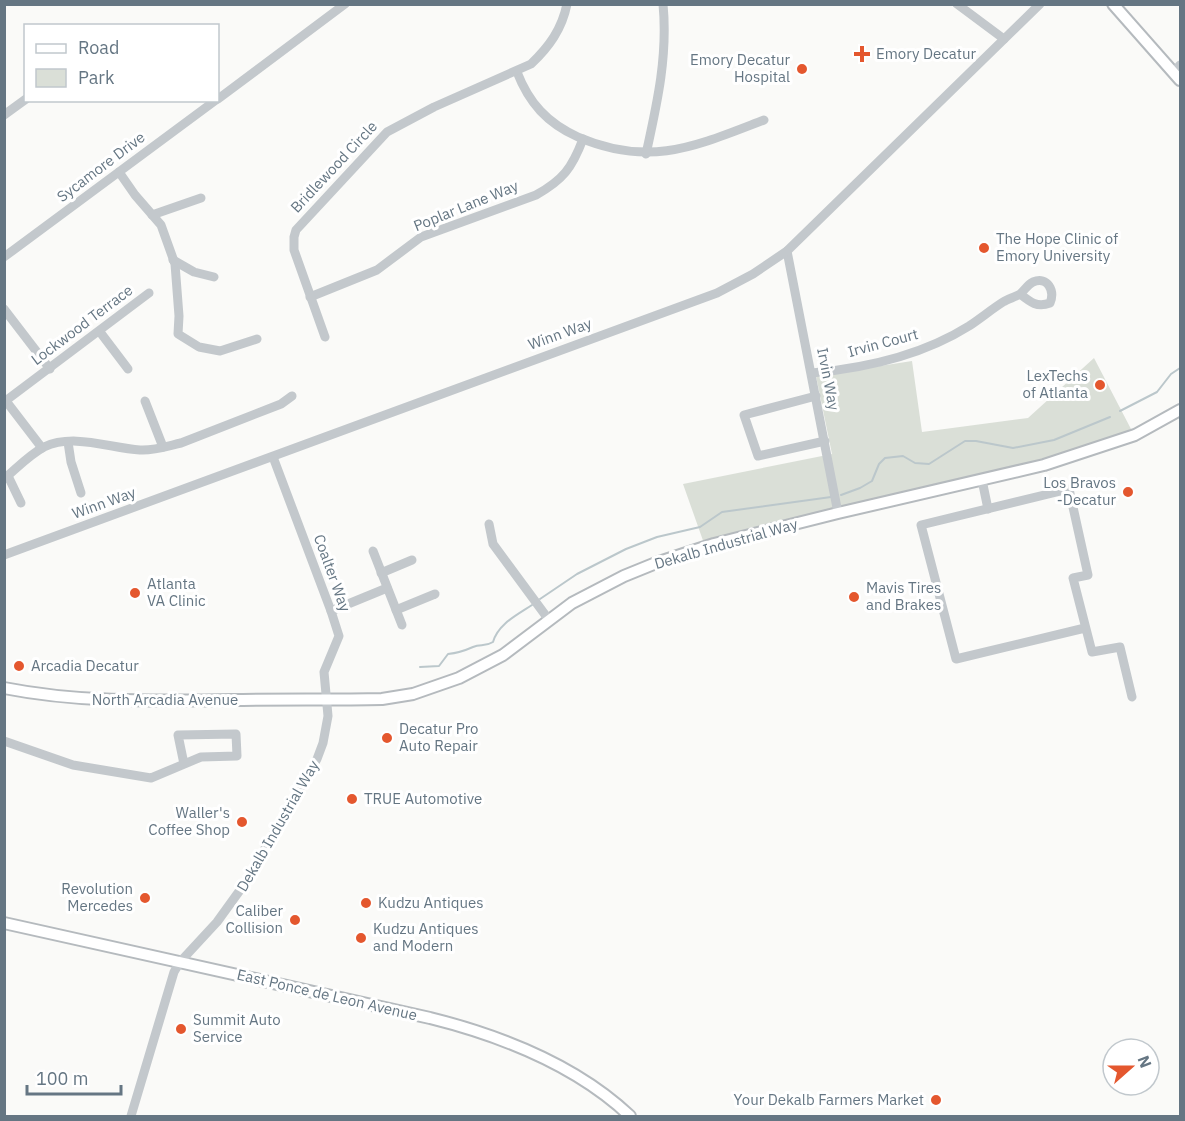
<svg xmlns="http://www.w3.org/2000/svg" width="1185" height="1121" font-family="'IBM Plex Sans',sans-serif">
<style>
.green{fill:#dadfd7}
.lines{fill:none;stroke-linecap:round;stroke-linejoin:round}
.stream{stroke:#bbc7cb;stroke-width:2}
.major-casing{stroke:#b5babe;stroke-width:14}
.minor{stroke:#c3c8cc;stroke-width:9}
.major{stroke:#fff;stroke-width:10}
.poi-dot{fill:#e4572e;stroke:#fff;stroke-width:2}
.labels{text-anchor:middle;stroke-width:6;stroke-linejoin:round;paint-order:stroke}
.poi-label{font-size:15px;fill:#657683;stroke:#fff;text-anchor:start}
.street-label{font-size:15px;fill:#657683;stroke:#fff}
</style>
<rect width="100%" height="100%" fill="#fafaf8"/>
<path class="green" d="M1094,358l37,71 -57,33 -200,43 -168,44 -23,-65 149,-30 -16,-78 96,-15 10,71 106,-14z"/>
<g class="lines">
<g class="stream">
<path d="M1120,411l37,-19 14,-18 9,-6"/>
<path d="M841,495l19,-7 12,-7 7,-17 6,-6 18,-2 12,7 14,1 36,-23h11l37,7 41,-8 56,-23"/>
<path d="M540,599l37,-25 49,-25 31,-12 43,-10 22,-15 109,-15"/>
<path d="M420,667l19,-1 9,-12c10,-1 16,-3 25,-7 8,-3 12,0 20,-5 5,-18 24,-27 39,-37"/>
</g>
<defs>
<g id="major">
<path d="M1113,4l67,76"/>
<path d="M4,688c76,15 151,13 228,12 50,-1 100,0 150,-1l31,-5 46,-16 44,-23 69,-52 52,-27 32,-13 58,-19 124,-31 206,-48 91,-30 45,-25"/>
<path d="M4,923l426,95c72,18 146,47 200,98"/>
</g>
</defs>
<use href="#major" class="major-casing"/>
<g class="minor">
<path d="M957,4l47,35"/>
<path d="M517,72c12,31 30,51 61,65 72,31 118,9 186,-17"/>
<path d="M1174,72l6,-7"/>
<path d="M218,99l127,-95"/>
<path d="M4,115l22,-16"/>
<path d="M646,154c11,-50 22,-98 17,-150"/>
<path d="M119,172l16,23 26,30 14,39 4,52 -1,18 21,13 21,4 37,-12"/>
<path d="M152,215l49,-17"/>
<path d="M787,251l51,262"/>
<path d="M4,257l212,-157"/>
<path d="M173,260l21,12 20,5"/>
<path d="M310,297l67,-27 44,-33 115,-42c27,-15 36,-27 47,-56"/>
<path d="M4,309l46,60"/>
<path d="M100,332l28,37"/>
<path d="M325,337l-31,-87v-13l2,-7 91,-98 47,-25 97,-43c18,-17 31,-35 36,-60"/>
<path d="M812,373c54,-5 111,-18 157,-47 12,-8 23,-17 34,-24 5,-3 12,-5 17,-8 5,-4 7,-9 13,-12 15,-6 22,9 17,21 -13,5 -20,-1 -30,-9"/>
<path d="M816,396l-72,19 14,41 67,-15"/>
<path d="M6,401l36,47"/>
<path d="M145,401l18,46"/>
<path d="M4,402l145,-109"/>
<path d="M68,442l3,20 10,31"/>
<path d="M8,476l13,27"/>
<path d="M4,479c13,-11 25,-24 40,-32 30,-14 65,1 96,3 13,1 28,-4 41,-7l100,-39 11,-8"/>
<path d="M982,480l6,29"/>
<path d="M489,524l4,20 56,76"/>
<path d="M373,551l29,74"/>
<path d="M4,555l713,-262 36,-19 34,-23 253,-247"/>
<path d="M381,573l31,-13"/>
<path d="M396,610l39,-16"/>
<path d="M331,611l56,-23"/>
<path d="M1085,628l-129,31 -35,-134 148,-36 19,86 -15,3 19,74 28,-5 12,50"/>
<path d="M4,741l69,24 78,13 50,-21 36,-1 -1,-22 -58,1 6,29"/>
<path d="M131,1116l43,-144 6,-10 37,-40 26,-36 74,-127 6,-16 5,-27 -4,-44 15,-36 -8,-25 -58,-154"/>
</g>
<use href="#major" class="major"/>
</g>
<g class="poi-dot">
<path d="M859 45h6v6h6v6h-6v6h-6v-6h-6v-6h6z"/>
<circle cx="802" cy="69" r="6"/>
<circle cx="984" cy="248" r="6"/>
<circle cx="1100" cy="385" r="6"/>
<circle cx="1128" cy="492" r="6"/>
<circle cx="135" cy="593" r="6"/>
<circle cx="854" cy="597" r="6"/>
<circle cx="19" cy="666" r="6"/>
<circle cx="387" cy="738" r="6"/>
<circle cx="352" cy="799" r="6"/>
<circle cx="242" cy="822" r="6"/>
<circle cx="145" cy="898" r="6"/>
<circle cx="366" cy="903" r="6"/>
<circle cx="295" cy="920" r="6"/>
<circle cx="361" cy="938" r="6"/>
<circle cx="181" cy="1029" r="6"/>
<circle cx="936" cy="1100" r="6"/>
</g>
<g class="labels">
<g class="poi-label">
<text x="876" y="59">Emory Decatur</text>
<text x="790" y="65" text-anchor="end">Emory Decatur<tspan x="790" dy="17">Hospital</tspan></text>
<text x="996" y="244">The Hope Clinic of<tspan x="996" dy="17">Emory University</tspan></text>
<text x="1088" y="381" text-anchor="end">LexTechs<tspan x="1088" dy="17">of Atlanta</tspan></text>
<text x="1116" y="488" text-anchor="end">Los Bravos<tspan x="1116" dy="17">-Decatur</tspan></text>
<text x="147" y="589">Atlanta<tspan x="147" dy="17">VA Clinic</tspan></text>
<text x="866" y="593">Mavis Tires<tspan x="866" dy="17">and Brakes</tspan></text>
<text x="31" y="671">Arcadia Decatur</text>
<text x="399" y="734">Decatur Pro<tspan x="399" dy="17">Auto Repair</tspan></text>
<text x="364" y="804">TRUE Automotive</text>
<text x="230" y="818" text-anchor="end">Waller's<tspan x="230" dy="17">Coffee Shop</tspan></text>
<text x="133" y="894" text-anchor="end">Revolution<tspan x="133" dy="17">Mercedes</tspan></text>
<text x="378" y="908">Kudzu Antiques</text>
<text x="283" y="916" text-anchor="end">Caliber<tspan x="283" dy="17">Collision</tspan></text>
<text x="373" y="934">Kudzu Antiques<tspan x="373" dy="17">and Modern</tspan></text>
<text x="193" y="1025">Summit Auto<tspan x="193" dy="17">Service</tspan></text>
<text x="924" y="1105" text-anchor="end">Your Dekalb Farmers Market</text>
</g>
<g class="street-label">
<text transform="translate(101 167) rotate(-37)" y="5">Sycamore Drive</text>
<text transform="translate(334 167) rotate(-47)" y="5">Bridlewood Circle</text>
<text transform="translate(466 206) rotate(-22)" y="5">Poplar Lane Way</text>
<text transform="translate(82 325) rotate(-37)" y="5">Lockwood Terrace</text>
<text transform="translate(560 334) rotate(-20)" y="5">Winn Way</text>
<text transform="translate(883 343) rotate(-15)" y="5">Irvin Court</text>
<text transform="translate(828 379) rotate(79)" y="5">Irvin Way</text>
<text transform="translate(104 503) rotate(-20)" y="5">Winn Way</text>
<text transform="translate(726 544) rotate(-16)" y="5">Dekalb Industrial Way</text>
<text transform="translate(332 573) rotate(70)" y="5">Coalter Way</text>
<text x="165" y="705">North Arcadia Avenue</text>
<text transform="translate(278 826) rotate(-60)" y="5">Dekalb Industrial Way</text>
<text transform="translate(327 995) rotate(13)" y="5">East Ponce de Leon Avenue</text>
</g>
</g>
<rect width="1185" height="1121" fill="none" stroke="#657683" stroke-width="12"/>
<rect x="24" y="24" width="195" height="78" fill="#ffffff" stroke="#c1c8cd" stroke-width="1.5"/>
<rect x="36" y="44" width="30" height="9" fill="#ffffff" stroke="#c1c8cd" stroke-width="1.5"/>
<text x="78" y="54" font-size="18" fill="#657683">Road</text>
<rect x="36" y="69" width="30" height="18" fill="#dadfd7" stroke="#c1c8cd" stroke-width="1.5"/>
<text x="78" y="84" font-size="18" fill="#657683">Park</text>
<g transform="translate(1131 1067) rotate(69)"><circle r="28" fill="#ffffff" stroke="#c1c8cd" stroke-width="1.5"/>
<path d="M0-4.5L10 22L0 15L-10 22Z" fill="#e4572e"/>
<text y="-9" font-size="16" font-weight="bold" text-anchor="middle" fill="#657683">N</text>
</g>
<path d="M27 1085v9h94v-9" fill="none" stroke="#657683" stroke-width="3"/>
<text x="36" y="1085" font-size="18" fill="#657683" stroke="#ffffff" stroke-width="4.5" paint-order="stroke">100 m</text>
</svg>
